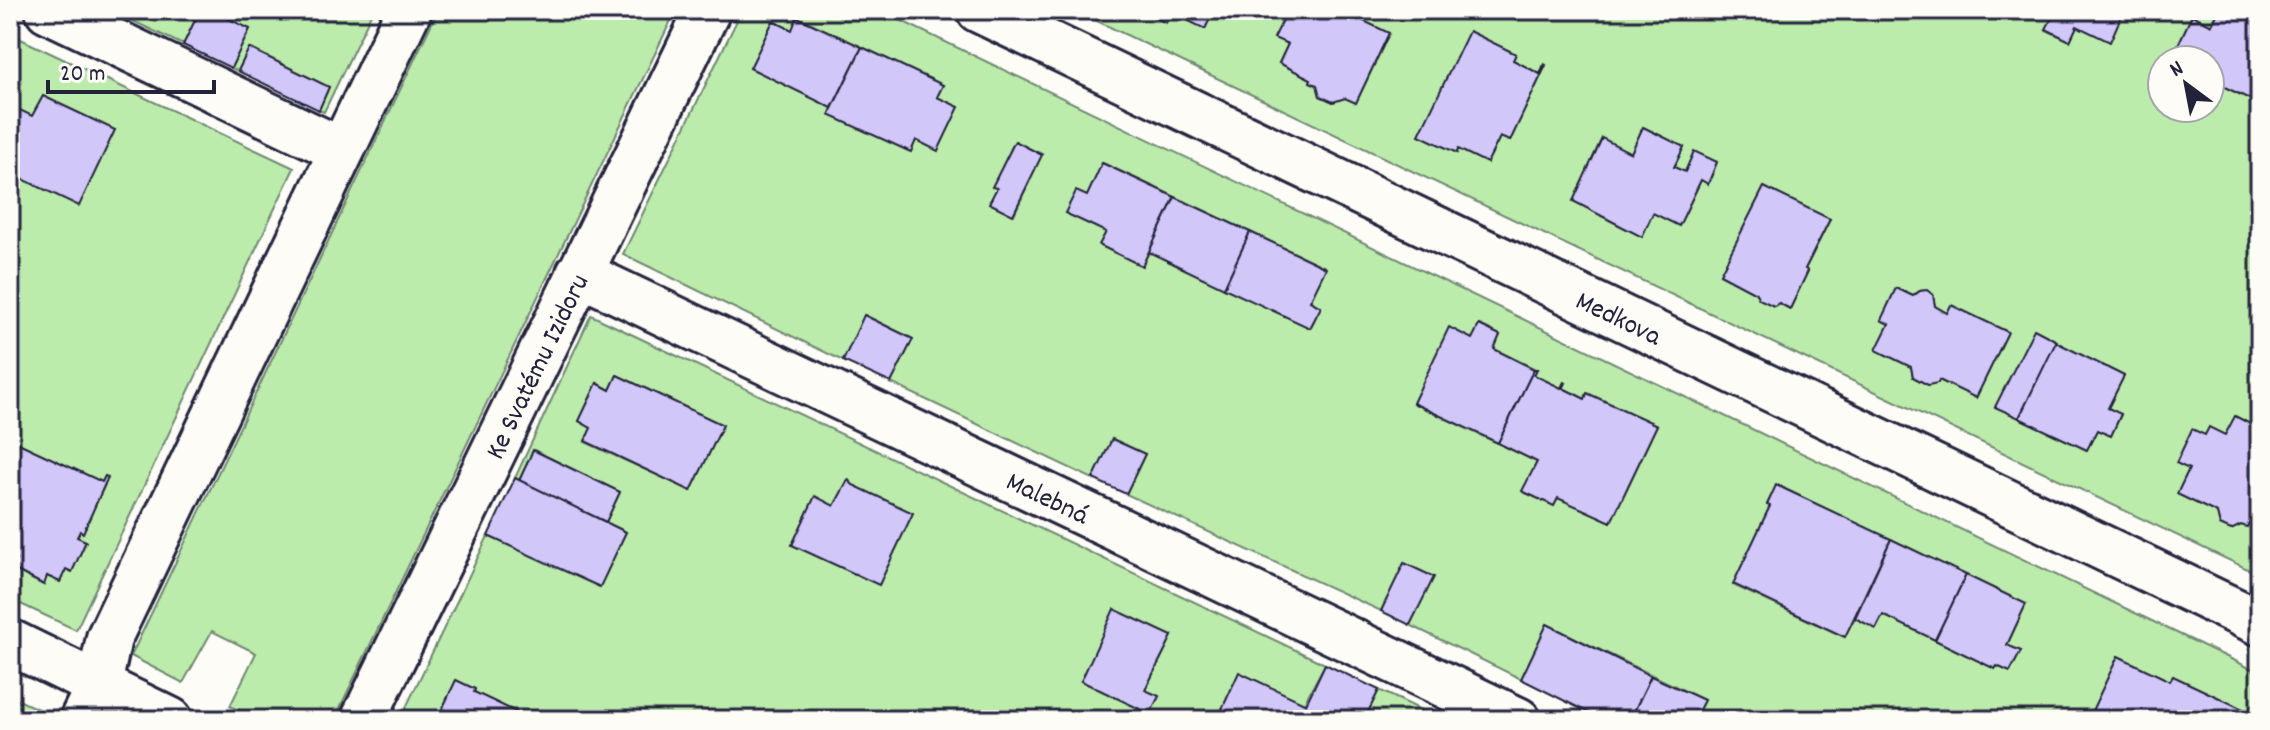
<svg xmlns="http://www.w3.org/2000/svg" width="2270" height="730" font-family="Dekko,sans-serif">
<style>
.green{fill:#bcecab;stroke:#6f8773;stroke-width:2;fill-rule:evenodd}
.building{fill:#d1c7f9;stroke:#22223b;stroke-width:2}
.lines{fill:none;stroke-linecap:round;stroke-linejoin:round}
.street-casing{stroke:#22223b;stroke-width:50}
.street{stroke:#fdfcf7;stroke-width:44}
.labels{text-anchor:middle;stroke-width:7;stroke-linejoin:round;paint-order:stroke}
.street-label{font-size:28px;fill:#22223b;stroke:#fdfcf7}
</style>
<rect width="100%" height="100%" fill="#fdfcf7"/>
<filter id="ink" filterUnits="userSpaceOnUse"><feTurbulence type="fractalNoise" baseFrequency=".0125" numOctaves="2"/><feDisplacementMap in="SourceGraphic" scale="16" xChannelSelector="R" yChannelSelector="G"/><feConvolveMatrix kernelMatrix="1 2 1 2 8 2 1 2 1" color-interpolation-filters="sRGB"/></filter>
<g filter="url(#ink)">
<g class="green">
<path d="M110,10h90l-17,35z"/>
<path d="M210,10h163l-49,102 -5,-2 10,-23 -80,-38 -11,22 -7,-3 19,-39z"/>
<path d="M438,10h238l-342,710h-76l-28,-14 26,-53 -44,-22 -29,52 -52,-27z"/>
<path d="M742,10h137l1381,663v44l-87,-41 -3,5 -52,-25 -29,61 5,3h-400l10,-20 -157,-76 -26,55 -111,-54 23,-48 -28,-14 -24,48 -255,-117 19,-40 -32,-15 -20,40 -202,-96 22,-44 -48,-24 -22,46 -220,-107zM798,17l145,68 -6,12 21,10 -20,44 -22,-11 -6,12 -80,-37 2,-7 -82,-40 23,-47 19,9zM1014,142l28,12 -28,61 -24,-12 7,-15 -4,-2zM1103,163l222,104 -15,34 10,6 -9,21 -162,-76 -7,14 -43,-21 7,-13 -40,-19 10,-21 11,4zM1480,325l20,10 -6,14 42,20 -2,6 27,13 3,-6 -1,6 22,11 3,-6 69,32 -46,97 -53,-24 -4,8 -31,-14 14,-30 -124,-59 37,-75 22,11zM1777,485l249,119 -19,41 14,6 -11,21 -13,-6 -2,3 -112,-54 -7,13 -21,-10 -11,19 -111,-52 37,-79 -3,-2z"/>
<path d="M1074,10h66l26,12 5,-10 34,17 9,-19h74l-13,27 13,7 -9,19 32,16 -1,3 7,3 3,11 13,6 12,-4 11,5 33,-69 -48,-24h715l-10,20 24,11 7,-15 32,15 15,-31h95l-7,15 -20,-10 -21,45h-9v48h48v-28l50,24v325l-25,-12 -10,18 -36,34 -12,25 40,19 3,12 11,5 10,-5 6,2 13,-26v74zM1469,32l47,22 -3,6 27,14 6,-9 -36,76 -10,-4 -13,26 -29,-14zM1643,127l40,20 -9,20 11,5 9,-20 23,10 -8,21 -8,-3 -22,46 -26,-13 -11,24 -41,-21zM1764,187l66,33 -25,49 2,2 -17,38 -11,-6 -6,3 -17,-13 -36,-19zM1896,288l17,8c7,-8 13,-7 20,-1l2,11 12,7 5,-8 56,27 -32,66 -37,-18 -1,3 -10,2 -15,-8 -2,-10 -34,-17 12,-26 -8,-4zM2056,343l68,33 -16,32 13,7 -10,21 -14,-6 -11,20 -67,-32z"/>
<path d="M10,34l284,134 -218,462 -66,-31v-42l6,3 -5,11 4,-1 28,15 4,-9 13,6 6,-13 6,2 14,-29 -9,-5 3,-6 3,1 25,-54 -3,-2 -3,6 -90,-42 -2,4v-271l104,-43 -71,-34 -11,20 -14,-6 -8,15z"/>
<path d="M591,315l734,349 -21,39 -65,-30 -22,47h-684l-59,-28 1,-3 -19,-9 -19,40h-37l88,-184 111,51 27,-55 -20,-10 14,-30 -86,-42 -15,30 -4,-2zM617,375l106,50 -32,66 -106,-49 6,-14 -12,-7 18,-38 13,7zM849,480l4,5 59,28 -33,72 -87,-40 23,-48 19,9zM1172,636l-27,54 14,7 -9,17 -69,-33z"/>
<path d="M1379,690l63,30h-78z"/>
<path d="M10,696l32,15 -4,9h-28z"/>
</g>
<g class="building">
<path d="M200,10h10l40,19 -19,39 -48,-23z"/>
<path d="M1140,10h74l-9,19 -34,-17 -5,11z"/>
<path d="M1288,10h53l48,23 -33,70 -11,-5 -12,4 -13,-6 -3,-11 -7,-3 1,-3 -32,-16 9,-19 -14,-6z"/>
<path d="M2056,10h68l-14,32 -33,-16 -7,15 -24,-12z"/>
<path d="M2219,10h23l15,7 3,-3v90l-50,-24v-20h-39l21,-45 20,10z"/>
<path d="M797,17l65,30 -30,61 -82,-40 23,-47 19,9z"/>
<path d="M1469,31l47,23 -3,6 27,14 4,-10 2,1 -36,76 -10,-4 -13,26 -29,-14 -1,4 -38,-18z"/>
<path d="M862,47l81,38 -6,12 22,10 -21,44 -22,-11 -5,12 -82,-37z"/>
<path d="M249,48l80,39 -10,23 -81,-39z"/>
<path d="M43,96l72,34 -36,76 -69,-33v-48l8,-16 14,7z"/>
<path d="M1643,127l41,20 -10,20 11,5 9,-21 23,11 -9,22 -7,-4 -22,46 -26,-13 -11,24 -69,-36 29,-63 29,15z"/>
<path d="M1015,141l27,14 -29,60 -24,-12 8,-15 -5,-1z"/>
<path d="M1102,163l73,34 -33,69 -43,-21 7,-13 -41,-19 11,-22 11,5z"/>
<path d="M1764,187l66,32 -25,50 3,2 -18,38 -11,-6 -5,3 -15,-7 -3,-6 -36,-19z"/>
<path d="M1175,197l75,35 -26,56 -75,-36z"/>
<path d="M1250,232l76,36 -16,33 11,6 -11,21 -86,-40z"/>
<path d="M1896,288l17,8 7,-5 7,-1 6,5 2,11 12,7 4,-8 57,27 -32,66 -37,-18 -1,3 -10,2 -15,-8 -2,-10 -35,-17 13,-26 -8,-4z"/>
<path d="M864,315l49,24 -22,44 -48,-22z"/>
<path d="M1479,325l21,10 -6,14 40,20 -36,74 -85,-40 36,-76 23,12z"/>
<path d="M2034,329l23,12 -38,77 -24,-11z"/>
<path d="M2056,342l68,34 -16,32 13,6 -10,22 -14,-6 -10,20 -68,-32z"/>
<path d="M1534,369h3l-3,6 27,13 3,-6 2,1 -3,5 22,11 2,-6 70,32 -46,97 -53,-24 -4,8 -32,-15 15,-29 -39,-19z"/>
<path d="M617,375l106,50 -32,66 -106,-50 6,-13 -12,-7 18,-38 13,7z"/>
<path d="M2235,416l25,13v72l-13,26 -6,-2 -10,5 -11,-5 -3,-12 -40,-19 12,-25 -13,-6 16,-34 13,6 4,-8 16,8z"/>
<path d="M1112,439l33,15 -19,40 -33,-15z"/>
<path d="M12,440l90,42 3,-6 3,1 -25,56 -3,-2 -3,6 9,4 -14,31 -6,-3 -6,13 -13,-6 -3,9 -29,-15v3l-4,-2 5,-11 -6,-3z"/>
<path d="M533,450l87,42 -14,30 -87,-41z"/>
<path d="M515,478l111,54 -26,55 -112,-51z"/>
<path d="M848,480l5,5 60,28 -34,72 -87,-40 23,-49 19,10z"/>
<path d="M1776,485l115,54 -46,98 -112,-53 37,-78 -3,-1z"/>
<path d="M1891,539l75,36 -31,65 -52,-25 -7,14 -21,-11z"/>
<path d="M1404,563l30,14 -24,48 -29,-14z"/>
<path d="M1966,575l60,29 -19,41 14,6 -11,21 -13,-6 -2,3 -60,-29z"/>
<path d="M1114,609l58,27 -27,54 14,6 -9,18 -69,-33z"/>
<path d="M1547,624l104,52 -21,44h-27l-82,-41z"/>
<path d="M2118,656l52,25 3,-5 76,36 -4,8h-151l-5,-3z"/>
<path d="M1325,664l54,26 -15,30h-28l-26,-13 -6,13h-87l22,-48 67,32z"/>
<path d="M1651,676l53,24 -10,20h-64z"/>
<path d="M456,680l19,9 -1,3 59,28h-96z"/>
</g>
<g class="lines">
<defs>
<g id="street">
<path d="M48,10l293,140"/>
<path id="s1" d="M979,10l1281,613"/>
<path id="s2" d="M579,273l939,447"/>
<path d="M10,642l160,78"/>
<path d="M82,720l17,-35 10,-47 300,-628"/>
<path id="s3" d="M363,720l345,-710"/>
</g>
</defs>
<use href="#street" class="street-casing"/>
<use href="#street" class="street"/>
</g>
</g>
<g class="labels">
<g class="street-label">
<text dy="10" stroke="none"><textPath href="#s1" startOffset="710">Medkova</textPath></text>
<text dy="10" stroke="none"><textPath href="#s3" startOffset="394">Ke Svatému Izidoru</textPath></text>
<text dy="10" stroke="none"><textPath href="#s2" startOffset="520">Malebná</textPath></text>
</g>
</g>
<rect width="2270" height="730" fill="none" stroke="#fdfcf7" stroke-width="40"/>
<rect x="20" y="20" width="2230" height="690" fill="none" stroke="#22223b" stroke-width="3" filter="url(#ink)"/>
<g transform="translate(2186 84) rotate(328)"><circle r="38" fill="#fdfcf7" stroke="#a5a5ac" stroke-width="2"/>
<path d="M0-6L14 30L0 20L-14 30Z" fill="#22223b"/>
<text y="-12" font-size="22" font-weight="bold" text-anchor="middle" fill="#22223b">N</text>
</g>
<path d="M48 80v12h166v-12" fill="none" stroke="#22223b" stroke-width="4"/>
<text x="60" y="80" font-size="24" fill="#22223b" stroke="#fdfcf7" stroke-width="6" paint-order="stroke">20 m</text>
</svg>
